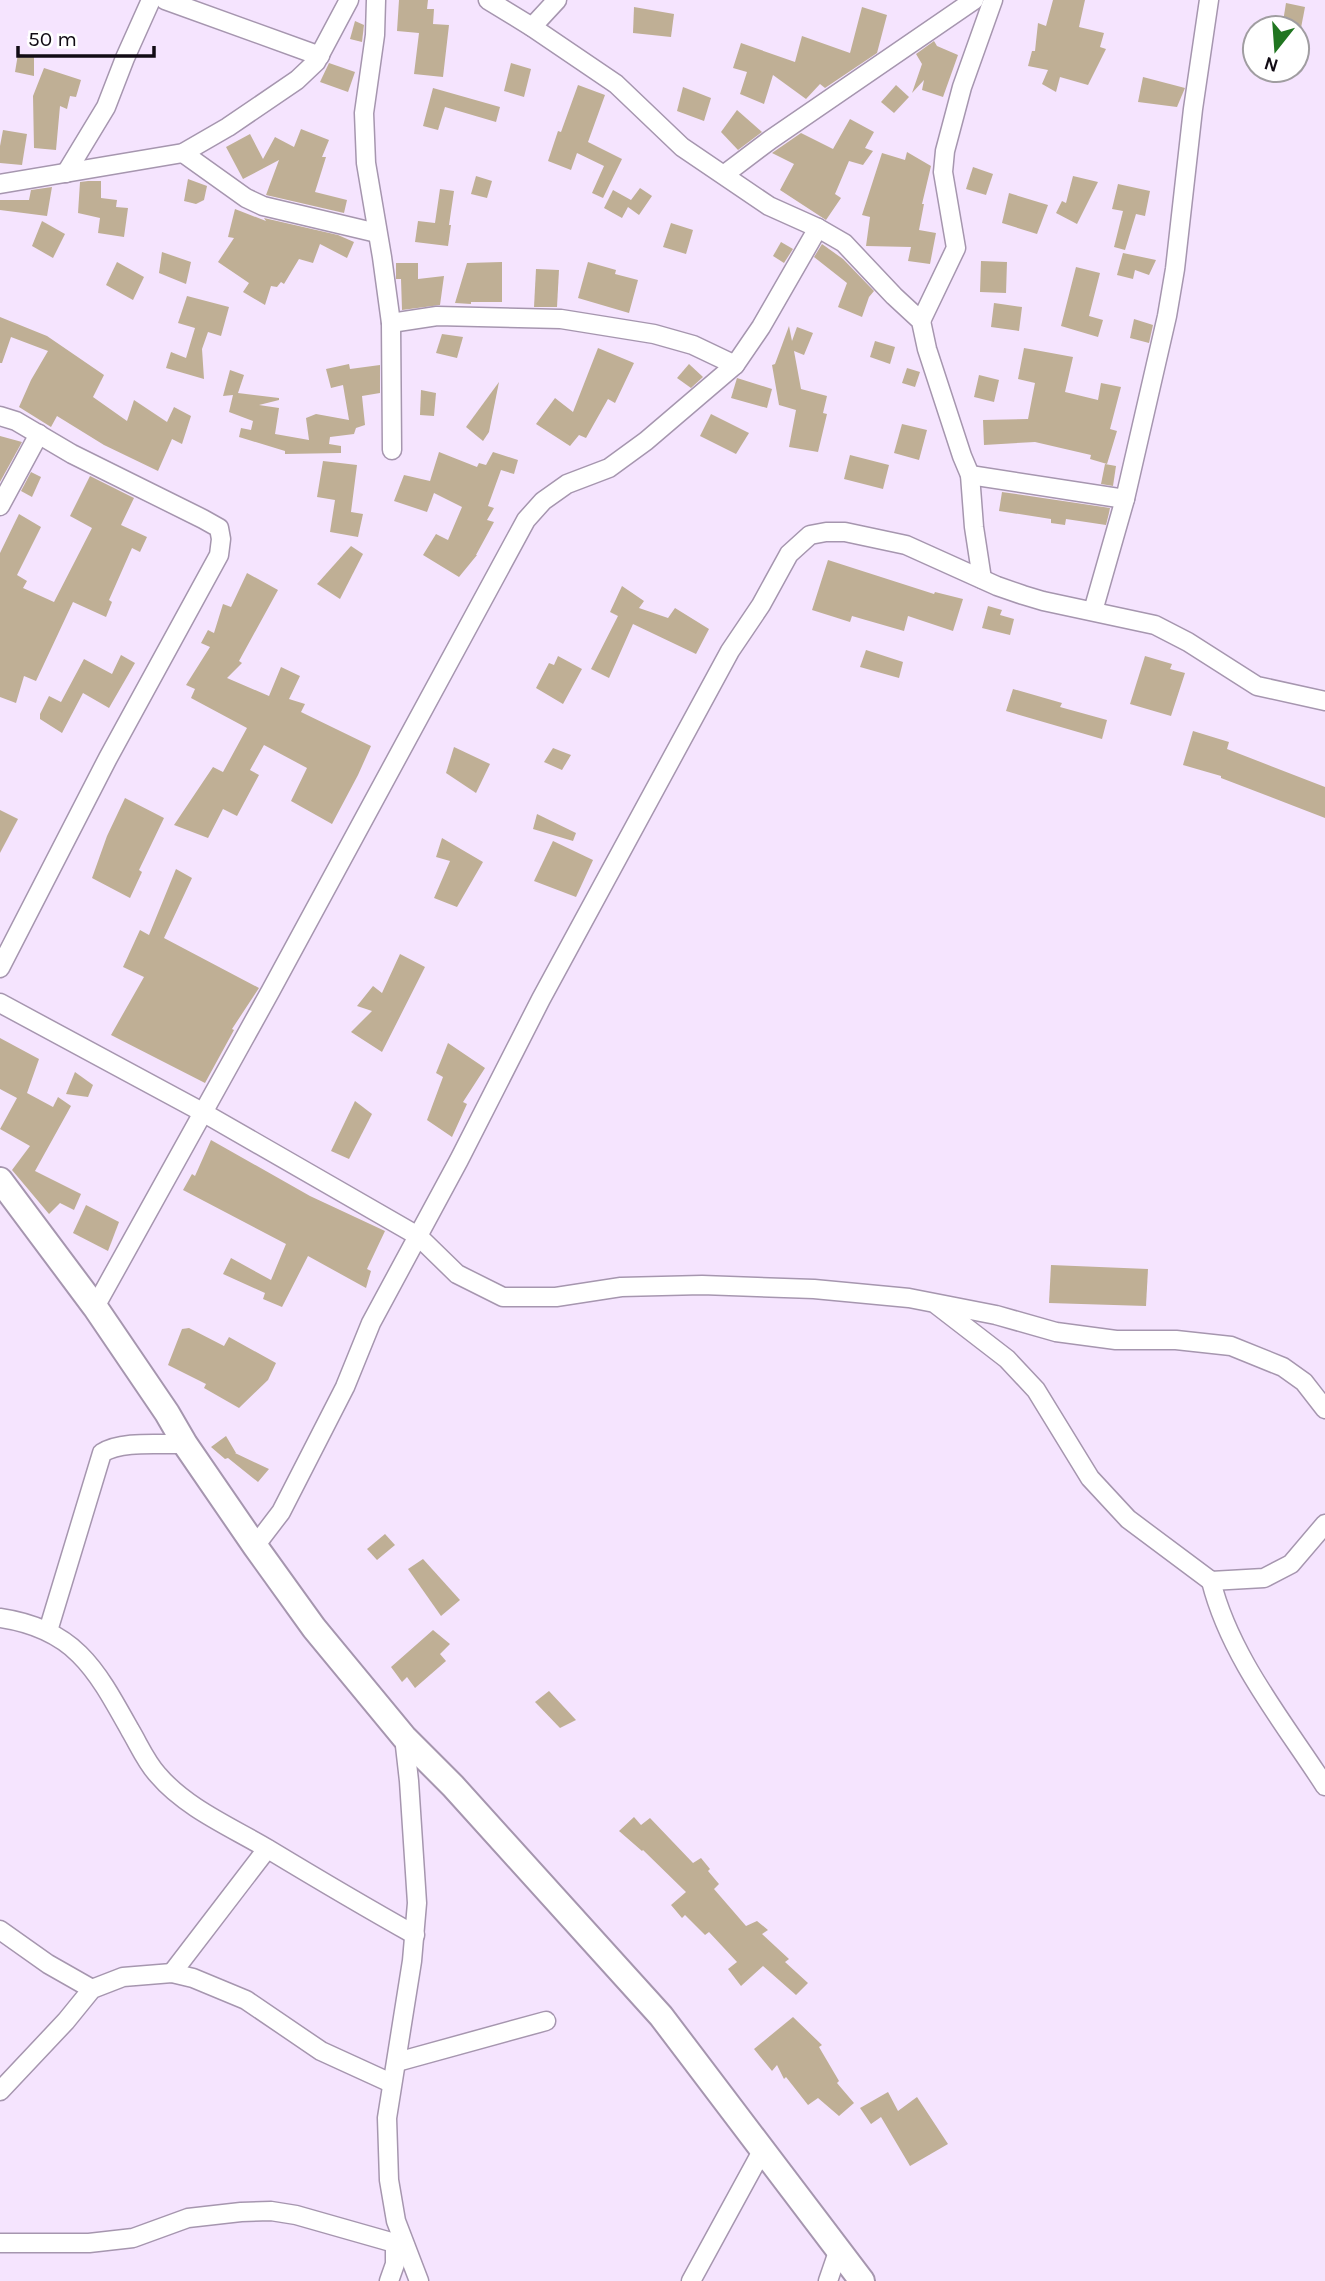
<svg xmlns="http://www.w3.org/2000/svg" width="1325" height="2281" font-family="Karla,sans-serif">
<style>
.building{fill:#bfaf95}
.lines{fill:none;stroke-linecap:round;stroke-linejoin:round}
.street-casing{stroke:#a696af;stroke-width:21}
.secondary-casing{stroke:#a696af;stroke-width:28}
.street{stroke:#fff;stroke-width:18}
.secondary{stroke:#fff;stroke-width:24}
</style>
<rect width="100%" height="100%" fill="#f5e4fe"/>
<g class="building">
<path d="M399,0h29l-1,9h7l-1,15 16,1 -6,52 -29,-3 5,-41 -22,-2z"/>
<path d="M1053,0h32l-6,27 25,6 -4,14 6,2 -18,36 -28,-8 -4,15 -14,-8 6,-14 -20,-4 4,-15h3l3,-28 8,3z"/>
<path d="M1286,3l19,4 -4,21h-19z"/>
<path d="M634,7l40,7 -3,23 -38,-4z"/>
<path d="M862,7l25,8 -10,38 -52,35 -5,-4 -14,15 -33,-24 -9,29 -24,-10 7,-22 -14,-4 8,-25 54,19 7,-26 48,17z"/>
<path d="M355,21l9,4 -2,17 -12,-3z"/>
<path d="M934,41l3,5 21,9 -15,42 -21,-7 2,-10 -12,13 10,-29 -6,-10z"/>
<path d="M18,54l16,2v20l-19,-4z"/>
<path d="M329,63l26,9 -7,20 -28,-10z"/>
<path d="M511,63l20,6 -7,28 -20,-6z"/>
<path d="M44,68l37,12 -5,17 -6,-1 -3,13 -7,-3 -4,44 -22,-2 -1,-52z"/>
<path d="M1143,77l42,11 -8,19 -39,-5z"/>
<path d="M578,85l27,10 -17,47 34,17 -19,39 -11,-5 12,-27 -27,-13 -6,17 -23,-9 10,-30 3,1z"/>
<path d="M896,85l13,12 -15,16 -13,-11z"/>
<path d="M683,87l28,11 -7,23 -27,-10z"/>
<path d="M433,88l67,19 -4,15 -51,-15 -7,23 -15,-4z"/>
<path d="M737,110l25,22 -24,18 -17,-18z"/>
<path d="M850,119l24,13 -9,16 8,3 -10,14 -14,-4 -14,33 6,4 -15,22 -46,-30 14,-26 -22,-11 29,-20 32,16z"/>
<path d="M301,129l28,11 -7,17h4l-11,35 32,8 -3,13 -78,-18 13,-35 -36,19 -17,-32 24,-13 13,25 12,-22 19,10z"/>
<path d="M3,130l24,4 -5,31 -22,-2v-17z"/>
<path d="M907,152l24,14 -9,38h2l-5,26 17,3 -6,31 -22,-3 3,-14 -45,-1 4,-29 -8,-2 20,-62 23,7z"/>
<path d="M973,167l20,7 -7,21 -20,-6z"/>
<path d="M476,176l16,5 -5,17 -16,-4z"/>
<path d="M1073,176l25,6 -21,42 -21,-11 6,-12 4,2z"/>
<path d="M188,179l19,7 -3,14 -8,4 -12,-3z"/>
<path d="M88,181h13v17l16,2 -1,7 12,1 -4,29 -26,-4 2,-15 -22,-5 2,-31z"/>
<path d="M1118,184l32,7 -5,25 -9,-2 -11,36 -11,-3 9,-36 -11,-2z"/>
<path d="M52,187l-5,29 -47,-6v-10h29l2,-10z"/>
<path d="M640,188l12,8 -13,19 -11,-8 -6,11 -18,-10 9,-18 18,10z"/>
<path d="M440,189l14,2 -5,34h2l-3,21 -33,-4 3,-21 17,2z"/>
<path d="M1009,193l39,12 -11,29 -35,-11z"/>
<path d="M235,209l31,12 -2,-3 74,17 16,7 -7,16 -27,-14 -7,19 -14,-4 -15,25 -3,-2 -4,5 -6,-1 -6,19 -22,-13 6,-9 -31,-21 16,-24 -6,-1z"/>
<path d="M42,221l23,13 -12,24 -21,-12z"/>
<path d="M671,223l22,7 -7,24 -23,-7z"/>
<path d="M781,242l12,7 -9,14 -11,-7z"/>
<path d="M822,244l21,15 31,32 -5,6 -7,20 -24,-10 9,-24 -33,-26z"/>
<path d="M162,252l29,10 -5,22 -27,-11z"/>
<path d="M1123,253l33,7 -7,15 -14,-5 -2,9 -16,-4z"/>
<path d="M981,261l26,1 -1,31 -26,-1z"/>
<path d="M117,262l27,15 -11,23 -27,-15z"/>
<path d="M502,262v40h-31v2l-16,-1 12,-40z"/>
<path d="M588,262l28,8 -1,4 23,6 -9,33 -51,-15z"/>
<path d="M396,263h22v16l26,-3 -4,29 -38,5 -1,-31h-5z"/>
<path d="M1076,267l24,6 -11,43 14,4 -5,17 -37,-11z"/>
<path d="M536,269l23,1 -2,37h-23z"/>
<path d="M187,296l42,11 -8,29 -13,-4 -6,17 2,30 -38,-11 5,-16 15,6 9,-30 -17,-5z"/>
<path d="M994,303l28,4 -3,24 -28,-4z"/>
<path d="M0,317l47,19 57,39 -11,22 34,24 7,-21 33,22 7,-15 17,9 -9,28 -10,-5 -14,32 -54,-26 -47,-29 -6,11 -32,-20 12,-27 17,-29 -37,-14 -9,26h-2z"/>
<path d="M1134,319l19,6 -4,18 -19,-5z"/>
<path d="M789,326l3,15 5,-14 16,6 -9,22 -10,-4 7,38 26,7 -4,17 4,1 -9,38 -29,-5 7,-37 -17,-5 -7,-40 3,-1z"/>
<path d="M442,334l21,3 -6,21 -21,-5z"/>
<path d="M875,341l20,6 -5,17 -20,-7z"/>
<path d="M598,348l36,15 -19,40 -7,-4 -22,39 -7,-3 -9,11 -34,-22 19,-26 18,14z"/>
<path d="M1024,348l49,9 -8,35 33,8 3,-17 20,4 -11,42 7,2 -10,33 -17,-5 1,-4 -56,-13 -51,3 -1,-25 45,-1 7,-36 -17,-4z"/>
<path d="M349,364l1,5 30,-4v28l-18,3 3,29 -9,3 -2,6 -24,3 -1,7 12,2v7l-56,1v-3l-46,-14 2,-9 10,2 2,-9 -24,-9 4,-17 -10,1 7,-26 14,5 -6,18 41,5v2l-20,5 20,3 -4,26 34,6 -3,-22 10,-4 33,6 -6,-35 -12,3 -5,-19z"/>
<path d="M689,364l14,13 -12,11 -14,-10z"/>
<path d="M907,368l13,4 -5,15 -13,-4z"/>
<path d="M979,375l20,5 -5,22 -20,-5z"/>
<path d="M737,378l35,11 -5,19 -36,-10z"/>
<path d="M499,382l-10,50 -6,9 -17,-14z"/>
<path d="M421,390l15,3 -2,23 -14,-1z"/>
<path d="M711,414l38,19 -13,21 -36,-18z"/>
<path d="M902,424l25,6 -8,30 -25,-7z"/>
<path d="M0,436l22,6 -22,40z"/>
<path d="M439,452l38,15 2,-4 7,2 7,-13 25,8 -4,14 -13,-4 -13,36 6,2 -7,12 7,2 -18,33h1l-18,22 -36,-22 13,-21 12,6 14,-33 -28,-14 -7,19 -33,-11 10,-26 26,6z"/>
<path d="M850,455l39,10 -6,24 -39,-10z"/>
<path d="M323,461l34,4 -6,47 12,2 -5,23 -28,-5 5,-32 -18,-3z"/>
<path d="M1105,464l11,2 -3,20 -12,-2z"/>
<path d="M31,472l10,5 -9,20 -11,-6z"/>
<path d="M90,476l44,22 -13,27 26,12 -7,15 -8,-4 -23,52 3,2 -6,15 -33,-15 -37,79 -12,-5 -8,27 -16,-6v-144l19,-39 22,13 -24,48 10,6 -4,7 31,14 38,-74 -22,-12z"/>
<path d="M1002,492l108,16 -1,5 -3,12 -40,-6 -1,6 -14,-2v-4l-52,-8z"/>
<path d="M351,546l12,8 -23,45 -23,-15z"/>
<path d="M828,560l106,34 1,-2 28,7 -10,32 -45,-15 -4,15 -52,-15 -2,6 -38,-12z"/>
<path d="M247,573l31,17 -39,71 3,2 -15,15 42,18 12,-29 19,9 -11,23 16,5 -4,8 70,34 -13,29 -26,49 -41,-23 16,-33 -43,-23 -14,25 9,5 -22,41 -14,-7 -15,29 -34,-13 39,-58 10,5 24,-44 -56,-30 4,-9 -9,-4 24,-38 -9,-4 7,-13 6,3 9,-29 8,3z"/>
<path d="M622,586l22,15 -5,7 29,10 7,-10 34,21 -13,25 -63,-30 -24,54 -18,-9 27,-53 -8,-4z"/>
<path d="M988,606l14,4 -2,5 14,4 -4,16 -28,-7z"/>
<path d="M866,650l37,12 -4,16 -39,-11z"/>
<path d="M121,655l14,8 -26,45 -26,-15 -21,40 -22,-14v-5l9,-18 12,6 23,-43 28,15z"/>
<path d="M558,656l24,13 -19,35 -27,-16 13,-25 5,2z"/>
<path d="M1145,656l27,8 -2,5 15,4 -14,43 -41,-12z"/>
<path d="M1013,689l49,14 -2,4 47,13 -5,19 -96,-28z"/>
<path d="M1193,731l36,11 -2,7 98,38v31l-104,-40v-2l-38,-11z"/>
<path d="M454,747l36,17 -14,29 -30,-20z"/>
<path d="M553,748l18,7 -9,15 -18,-8z"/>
<path d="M125,798l39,20 -25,52 3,2 -12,26 -38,-20 15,-42z"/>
<path d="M0,810l18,9 -18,34z"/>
<path d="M537,814l39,19 -3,8 -40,-12z"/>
<path d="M442,838l41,24 -26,45 -23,-9 16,-37 -14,-4z"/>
<path d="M553,841l40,19 -17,37 -42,-16z"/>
<path d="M176,869l16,9 -28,60 95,50 -27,41 2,1 -29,53 -94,-48 33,-58 -21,-10 17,-37 9,5z"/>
<path d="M400,954l25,13 -43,85 -31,-20 21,-21 -15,-5 16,-20 9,7z"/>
<path d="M0,1038l39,21 -12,34 26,14 5,-10 13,9 -36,65 46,23 -7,16 -14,-7 -11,11 -37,-44 18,-24 -30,-17 17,-31 -17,-9z"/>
<path d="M448,1043l37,25 -22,34 4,2 -15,33 -25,-17 16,-43 -7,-4z"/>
<path d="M75,1072l18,13 -5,12 -22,-3z"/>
<path d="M355,1101l17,13 -23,45 -18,-8z"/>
<path d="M211,1140l99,56 75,35 -18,38 4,2 -5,17 -58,-32 -26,51 -19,-8 2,-6 -42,-19 8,-16 40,22 15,-36 -103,-54 9,-16 3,2z"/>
<path d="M86,1205l33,17 -11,29 -35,-18z"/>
<path d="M1051,1265l97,4 -2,37 -97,-3z"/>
<path d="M189,1328l35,18 5,-9 47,26 -8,17 -29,28 -35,-20 2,-4 -38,-19 14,-36z"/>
<path d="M226,1436l10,17h-1l34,16 -11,13 -30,-24 -3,1 -14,-12z"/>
<path d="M385,1534l10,11 -18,15 -10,-11z"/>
<path d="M423,1559l37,41 -19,16 -33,-47z"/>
<path d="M433,1630l17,14 -10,10 6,7 -31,27 -8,-11 -5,5 -11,-15z"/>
<path d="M549,1691l27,29 -16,8 -25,-26z"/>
<path d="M634,1817l7,8 9,-7 43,45 8,-5 9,11 -2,2 11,13 -5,5 32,37 11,-5 11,9 -6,4 27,25 -4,3 23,21 -12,12 -33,-29 -22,20 -13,-17 9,-7 -28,-30 -4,3 -20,-20 -3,3 -11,-13 15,-13 -43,-42 -1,1 -23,-20z"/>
<path d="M793,2017l29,28 -3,2 20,34 -2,2 17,20 -15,13 -21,-18 -10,7 -22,-28 -2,2 -7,-14 -5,6 -18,-22z"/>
<path d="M888,2092l10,19 19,-14 31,47 -38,22 -29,-49 -10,7 -11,-16z"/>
</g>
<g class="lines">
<defs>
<g id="street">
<path d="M165,0l155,56"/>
<path d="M376,0l-1,35 -11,78 2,50 16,94 9,66 1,127"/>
<path d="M488,0l44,27 84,57 66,63 87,59 49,22 26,15 50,53 27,25 6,28 35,107 8,19 4,52 8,52"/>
<path d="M532,27l25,-27"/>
<path d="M183,153l63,45 17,8 114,27"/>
<path d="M66,173l40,-66 19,-49 26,-58"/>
<path d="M725,174l45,-34 204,-140"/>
<path d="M0,184l183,-31 45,-26 69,-47 19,-18 33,-62"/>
<path d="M921,321l35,-73 -13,-76 2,-21 17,-64 31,-87"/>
<path d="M391,323l46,-7 124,3 93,15 39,11 42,20"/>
<path d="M0,416l16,5 56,33 131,65 16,9 2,11 -2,16 -111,203 -108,210"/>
<path d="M970,475l155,24"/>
<path d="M0,506l39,-72"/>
<path d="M1093,611l32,-112 42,-183 8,-47 18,-160 16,-109"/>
<path d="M0,1003l204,110 214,123 39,38 46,23h53l65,-10 81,-2 112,4 95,9 87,17 60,17 60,8h60l55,6 52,21 21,15 21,27"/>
<path d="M937,1305l70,54 29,31 54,88 38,41 83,62 53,-3 27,-14 34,-40"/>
<path d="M95,1307l175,-315 256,-472 17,-19 24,-17 42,-16 37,-27 89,-76 26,-38 57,-99"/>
<path d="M255,1546l26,-34 64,-125 26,-64 88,-163 82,-161 189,-348 31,-46 28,-51 21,-19 16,-3h19l61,13 91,41 26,9 20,6 112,24 33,17 69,44 68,15"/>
<path d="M1211,1581c19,76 72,140 114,205"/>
<path d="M0,1618c75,11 96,51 130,112 9,15 16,32 28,45 28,33 73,52 110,74 48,29 97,58 147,86"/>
<path d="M48,1631l54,-178c19,-13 60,-8 83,-9"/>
<path d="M404,1737l5,44 8,122 -5,58 -25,157 2,62 7,41 23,60"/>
<path d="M0,1930l48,34 44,25"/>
<path d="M172,1973l95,-124"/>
<path d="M397,2062l149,-41"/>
<path d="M0,2091l66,-70 26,-32 31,-12 49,-4 21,5 53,22 75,51 70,32"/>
<path d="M0,2243h89l44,-5 55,-20 53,-6 30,-1 25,4 109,31"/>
<path d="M389,2281l6,-17v-20"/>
<path d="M691,2281l71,-130"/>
<path d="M828,2281l11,-32"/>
</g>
<path id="secondary" d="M0,1180l95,127 72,106 18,31 70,102 59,82 90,109 49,49 208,230 201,265"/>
</defs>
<use href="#street" class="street-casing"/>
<use href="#secondary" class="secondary-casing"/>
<use href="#street" class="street"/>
<use href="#secondary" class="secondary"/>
</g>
<g transform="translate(1276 49) rotate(197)"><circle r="33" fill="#ffffff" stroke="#a09da1" stroke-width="2"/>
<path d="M0-5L12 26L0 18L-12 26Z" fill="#207520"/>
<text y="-10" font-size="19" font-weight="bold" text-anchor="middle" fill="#110b14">N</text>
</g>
<path d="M18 46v10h136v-10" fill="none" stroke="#110b14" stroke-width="3.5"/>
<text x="28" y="46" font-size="21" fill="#110b14" stroke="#ffffff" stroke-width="5" paint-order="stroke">50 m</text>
</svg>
